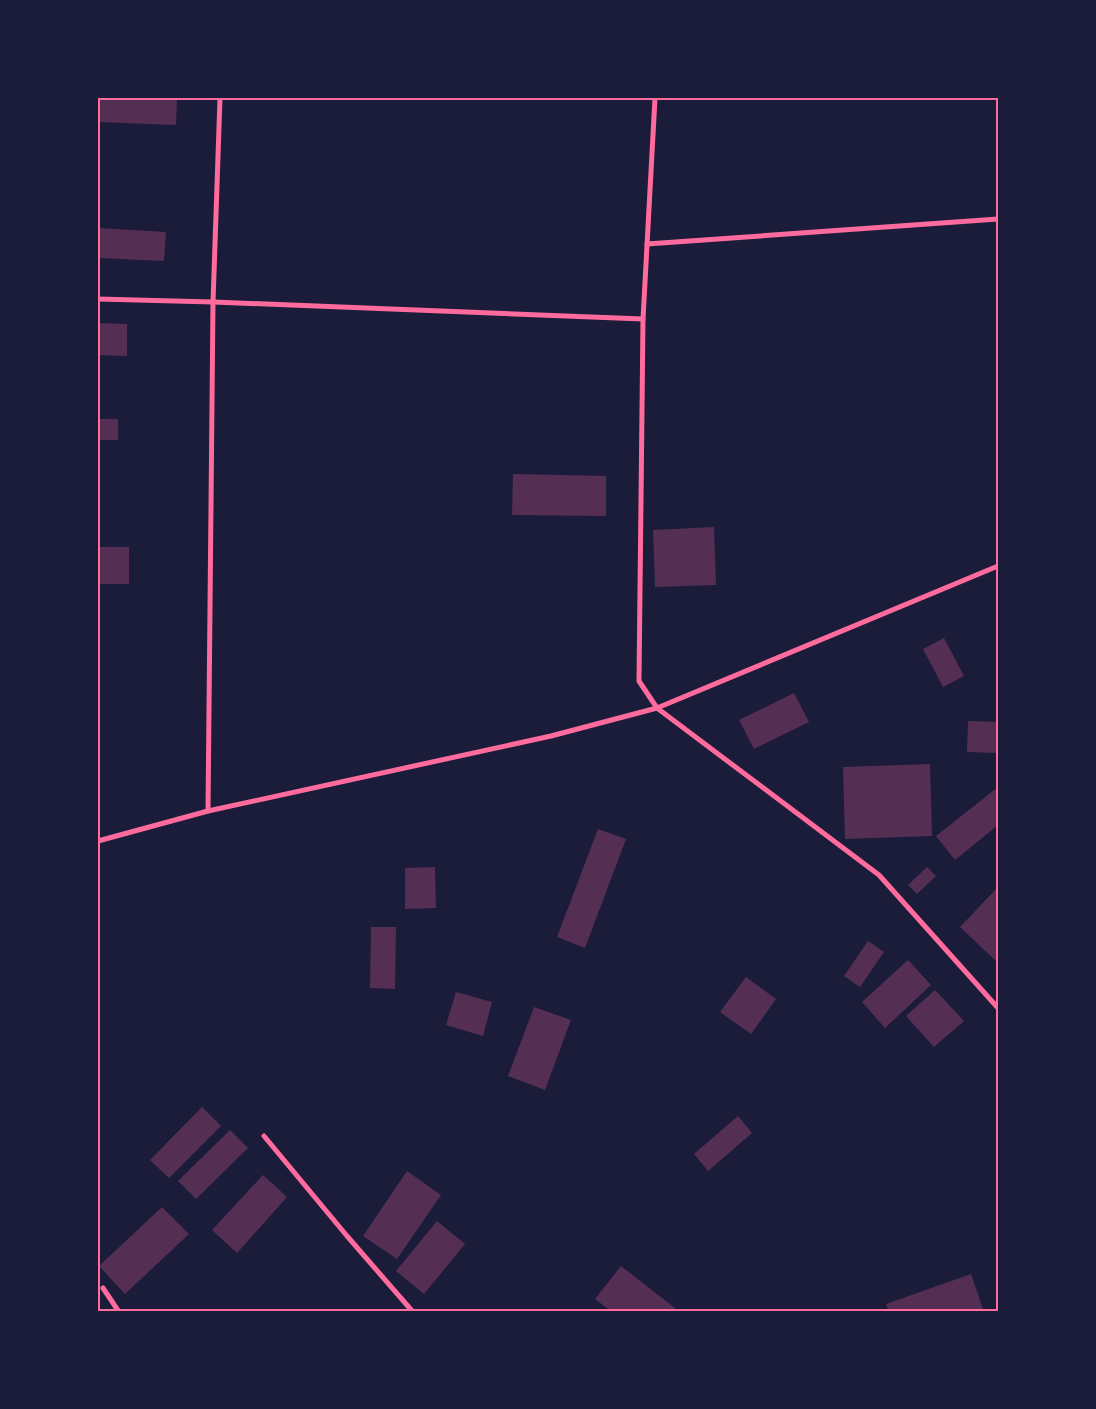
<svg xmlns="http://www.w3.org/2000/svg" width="1096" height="1409" font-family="Figtree,sans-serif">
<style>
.building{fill:#542f53}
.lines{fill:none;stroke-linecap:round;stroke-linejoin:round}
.minor{stroke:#ff6b9d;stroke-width:5}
.neatline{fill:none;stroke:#ff6b9d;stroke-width:2}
</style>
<rect width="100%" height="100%" fill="#1b1b3a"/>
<g class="building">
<path d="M98,98h79l-1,27 -78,-3z"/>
<path d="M98,228l68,4 -2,29 -66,-3z"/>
<path d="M98,323l29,1v32l-29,-1z"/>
<rect x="98" y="419" width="20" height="21"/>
<path d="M513,474l93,2v40l-94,-1z"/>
<path d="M714,527l2,58 -61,2 -2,-57z"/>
<rect x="98" y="547" width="31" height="37"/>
<path d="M944,638l20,38 -21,11 -20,-38z"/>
<path d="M794,693l15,29 -55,27 -15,-29z"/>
<path d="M968,721l30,1v31l-31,-1z"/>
<path d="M930,764l2,72 -87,3 -2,-72z"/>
<path d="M998,787v38l-43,35 -19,-24z"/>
<path d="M598,829l28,10 -41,109 -28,-11z"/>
<path d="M435,867l1,41 -31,1v-41z"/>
<path d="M927,867l9,9 -19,18 -9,-9z"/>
<path d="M998,887v74l-1,1 -37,-35z"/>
<path d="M371,927h25l-1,62 -25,-1z"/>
<path d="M868,941l16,11 -24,35 -16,-11z"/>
<path d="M908,960l23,25 -46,43 -23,-26z"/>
<path d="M746,977l30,22 -25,35 -31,-22z"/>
<path d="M935,990l29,31 -30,26 -28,-31z"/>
<path d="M456,992l36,10 -9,34 -37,-11z"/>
<path d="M534,1007l37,13 -26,70 -37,-14z"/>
<path d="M202,1107l19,19 -52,52 -19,-18z"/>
<path d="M738,1116l14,17 -44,38 -14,-17z"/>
<path d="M230,1130l18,18 -52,51 -18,-18z"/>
<path d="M407,1171l34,24 -44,64 -34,-23z"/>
<path d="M263,1175l24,22 -50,56 -25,-23z"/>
<path d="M162,1207l27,27 -64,60 -26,-28z"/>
<path d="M437,1221l28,23 -41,50 -28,-23z"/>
<path d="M621,1266l59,46h-68l-17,-13z"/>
<path d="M971,1274l13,38h-95l-3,-8z"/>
</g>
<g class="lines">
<g class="minor">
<path d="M655,98l-12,221 -4,362 18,27 341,-142"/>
<path d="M647,244l351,-25"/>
<path d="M98,299l115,3 430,17"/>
<path d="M208,811l5,-509 7,-204"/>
<path d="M98,841l110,-30 343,-75 106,-28 222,167 119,133"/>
<path d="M264,1136l83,100 66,76"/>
<path d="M103,1288l16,24"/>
</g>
</g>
<rect width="1096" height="1409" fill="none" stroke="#1b1b3a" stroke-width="198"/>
<rect x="99" y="99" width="898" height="1211" class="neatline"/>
</svg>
